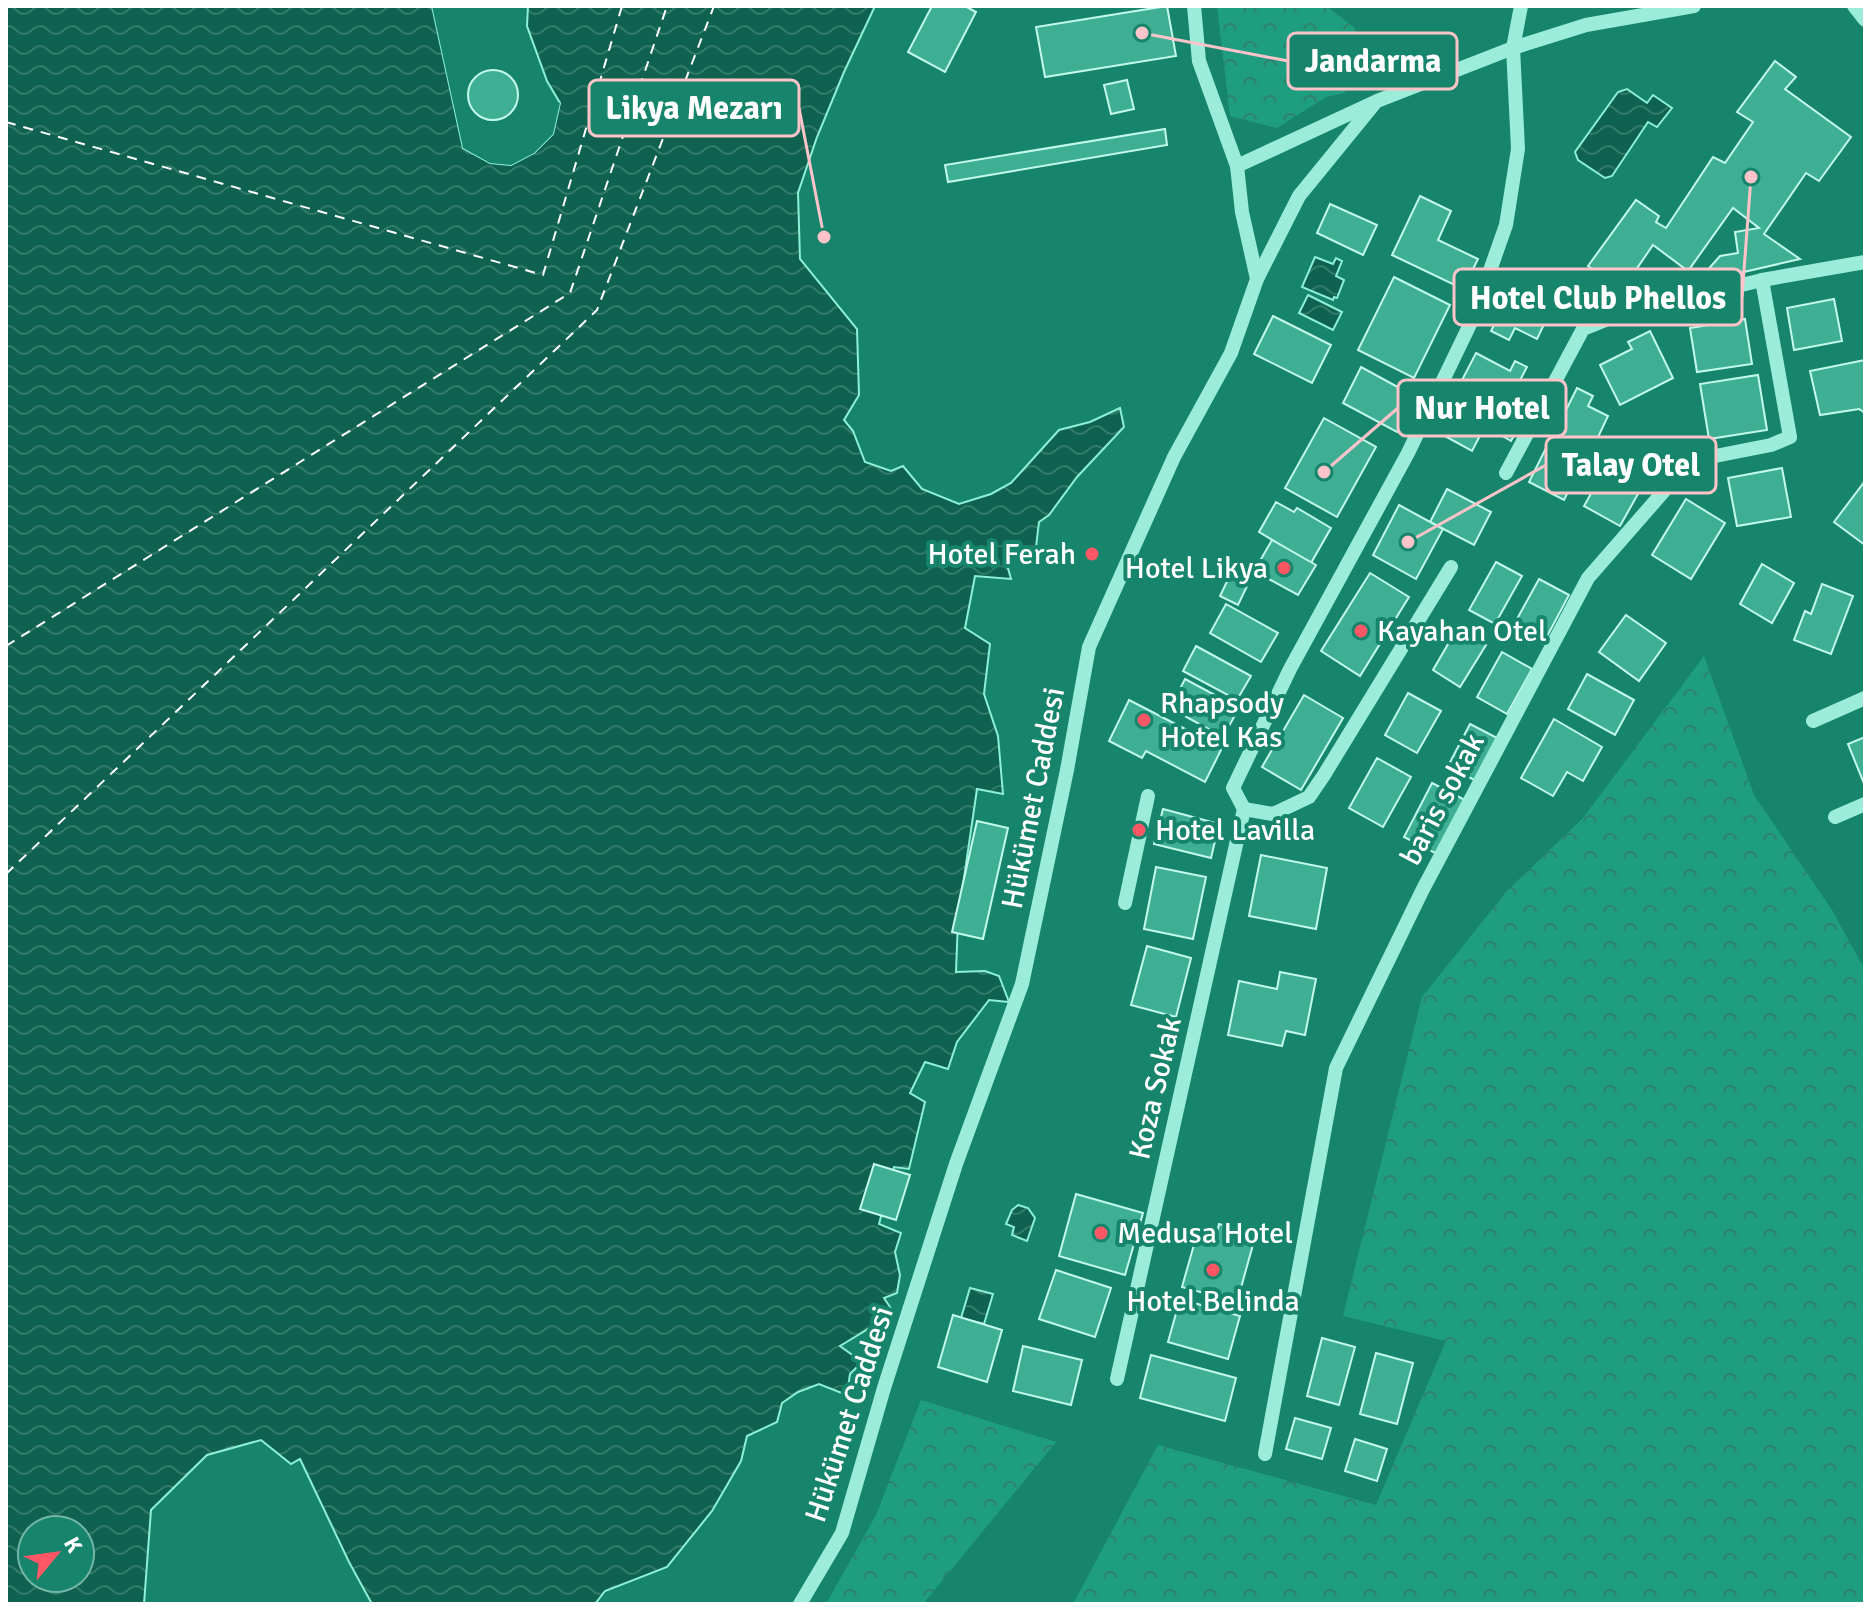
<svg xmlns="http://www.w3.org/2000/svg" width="1871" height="1610" font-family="Signika,sans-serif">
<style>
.forest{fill:url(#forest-crowns)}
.water{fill:url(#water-waves);stroke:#8df0d6;stroke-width:2;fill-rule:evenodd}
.pier{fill:#17856b}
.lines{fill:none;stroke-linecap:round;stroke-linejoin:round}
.ferry{stroke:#fff;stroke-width:2;stroke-dasharray:10 8;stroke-linecap:butt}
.building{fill:#3faf94;stroke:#c1faeb;stroke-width:2}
.minor{stroke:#9bedd9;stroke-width:14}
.poi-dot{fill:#ff5765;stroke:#17856b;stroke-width:3}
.labels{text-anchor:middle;stroke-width:8;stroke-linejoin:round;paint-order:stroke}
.poi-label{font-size:30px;fill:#fff;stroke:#17856b;text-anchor:start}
.street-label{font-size:30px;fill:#fff;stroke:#17856b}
.leader{fill:none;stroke:#ffc4c9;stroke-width:3}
.callout-dot{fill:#ffc4c9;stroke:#17856b;stroke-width:3}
.callout{fill:#17856b;stroke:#ffc4c9;stroke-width:3}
.callout-label{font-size:32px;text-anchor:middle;font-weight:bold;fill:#fff}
</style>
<defs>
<pattern id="forest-crowns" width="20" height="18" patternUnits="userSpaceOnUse" patternTransform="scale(2)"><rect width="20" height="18" fill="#1f9e7f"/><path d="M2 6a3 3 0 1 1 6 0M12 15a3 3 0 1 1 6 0" fill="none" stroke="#2f816d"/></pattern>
<pattern id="water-waves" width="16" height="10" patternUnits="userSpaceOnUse" patternTransform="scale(2)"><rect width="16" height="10" fill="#0e624f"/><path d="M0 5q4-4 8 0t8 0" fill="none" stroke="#327a69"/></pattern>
</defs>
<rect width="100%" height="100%" fill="#17856b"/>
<g class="forest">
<path d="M1217,6h109l29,22c0,22 3,46 -11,65l-18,4 -49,31 -47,-12z"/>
<path d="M1704,656l50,139 78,115 33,60v634h-792l85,-159 218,60 70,-164 -103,-25 79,-319 85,-106 76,-73z"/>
<path d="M921,1400l135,42 -133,162h-97l50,-89z"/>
</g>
<g class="water">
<path d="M6,6h426l31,142 27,15 21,2 23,-12 19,-19 7,-31 -13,-22 -20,-55 1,-20h347l-31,66 -27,65 -19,56 2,66 57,70 2,66 -15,25 9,11 12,31 26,9 12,-5 19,23 37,15 32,-10 20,-11 48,-53 31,-8 30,-14 4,19 -47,50 -28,38 -10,7 -4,33 -16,-7 -13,13 5,18 -36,-3 -10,52 25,16 -6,50 14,42 5,58 -26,-5 -19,130 -2,53 29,-1 14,5 10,26 -20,-2 -32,42 -9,27 -23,-7 -15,31 15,9 -16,67 -15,-2 -15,57 22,9 -6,19 5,23 -3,18 -13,5 8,12 -13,29 -11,-10 -28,17 22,16 -12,12 -3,21 -28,-11 -21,8 -16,11 -5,19 -30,14 -6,25 -29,50 -45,56 -62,24 -10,13h-223l-23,-42 -49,-103 -9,5 -30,-24 -54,15 -56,55 -7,94h-138zM32,1530h48v48h-48z"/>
<path d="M1627,89l20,14 6,-8 19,13 -15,19 -9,-5 -36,54 -7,2 -27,-18 -3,-8 43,-60z"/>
<path d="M1315,257l18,7 3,-6 6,3 -6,15 8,4 -7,18 -3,-1 -1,3 -31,-13z"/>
<path d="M1308,295l34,17 -9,18 -34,-17z"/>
<path d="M1018,1205l10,3 7,10 -8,23 -15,-6 2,-8 -8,-3 6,-14z"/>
<path d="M970,1288l23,6 -9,30 -23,-6z"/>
</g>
<path class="pier" d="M432,6h5l29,139 26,14 18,2 22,-11 17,-18 6,-30 5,1 -7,31 -19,19 -23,12 -21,-2 -27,-15z"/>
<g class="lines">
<g class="ferry">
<path d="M6,122l537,153 79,-269"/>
<path d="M6,646l564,-353 97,-287"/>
<path d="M6,874l591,-564 117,-304"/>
</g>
</g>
<g class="building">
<path d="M932,6h33l11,6 -31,60 -37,-20z"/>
<path d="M1167,6l9,50 -131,21 -9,-50z"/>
<path d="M1775,61l21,16 -11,12 66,48 -32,44 -13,-8 -42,61 36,25 -104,24 24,-27 18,-3 -3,-21 24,-4 -26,-20 -45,63 -35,-26 -31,45 -34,-24 48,-66 23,16 -3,6 10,6 47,-71 12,6 28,-41 -16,-10z"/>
<circle cx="493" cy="95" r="25"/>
<path d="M1127,80l7,29 -23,5 -7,-29z"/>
<path d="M1165,129l2,16 -219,37 -3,-17z"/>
<path d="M1420,196l31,15 -13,29 40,19 -15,30 -71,-34z"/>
<path d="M1330,204l47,21 -14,30 -46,-22z"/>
<path d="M1394,277l56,28 -36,73 -56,-28z"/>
<path d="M1508,296l40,20 -11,23 -22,-11 -6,12 -18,-9z"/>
<path d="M1834,299l8,42 -48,9 -7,-42z"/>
<path d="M1273,316l58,29 -19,38 -58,-29z"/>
<path d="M1745,319l7,45 -55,8 -7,-44z"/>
<path d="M1650,331l23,47 -53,27 -20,-40 32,-16 -4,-7z"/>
<path d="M1476,353l34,18 5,-10 12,6 -19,36 -46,-23z"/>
<path d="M1865,360v53l-6,-4 -39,6 -10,-44z"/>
<path d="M1361,367l55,30 -19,35 -54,-29z"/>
<path d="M1758,375l9,55 -58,9 -9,-55z"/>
<path d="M1577,388l16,8 -5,10 20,10 -17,36 -37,-18z"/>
<path d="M1465,395l55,30 -9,16 -26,-15 -13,25 -29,-16z"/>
<path d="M1324,418l52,29 -39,70 -52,-29z"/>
<path d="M1546,448l35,18 -17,34 -35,-18z"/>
<path d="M1612,456l36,20 -28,50 -36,-20z"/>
<path d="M1782,468l9,49 -54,9 -9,-48z"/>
<path d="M1865,481v64l-31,-23z"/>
<path d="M1447,489l44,23 -17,33 -44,-23z"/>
<path d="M1686,499l39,24 -34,56 -39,-24z"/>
<path d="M1276,502l18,10 3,-4 34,20 -20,35 -52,-31z"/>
<path d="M1399,505l44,24 -27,50 -43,-24z"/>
<path d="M1272,540l44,25 -18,30 -44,-24z"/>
<path d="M1496,562l26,14 -27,48 -26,-14z"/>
<path d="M1762,564l32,19 -22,40 -32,-19z"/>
<path d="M1232,571l18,9 -12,25 -18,-9z"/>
<path d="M1370,573l39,24 -49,79 -39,-25z"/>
<path d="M1539,579l30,16 -26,49 -31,-16z"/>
<path d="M1822,584l31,12 -22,58 -37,-14 11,-29 6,3z"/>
<path d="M1226,604l52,29 -17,29 -51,-29z"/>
<path d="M1626,615l40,28 -27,38 -40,-29z"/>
<path d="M1458,627l28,18 -26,42 -27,-17z"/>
<path d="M1196,646l55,30 -14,24 -54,-29z"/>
<path d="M1502,652l30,17 -25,45 -30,-17z"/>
<path d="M1587,674l47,26 -19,35 -47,-26z"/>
<path d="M1185,679l54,29 -16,29 -53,-29z"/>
<path d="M1408,693l33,18 -24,42 -32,-18z"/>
<path d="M1304,695l39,23 -42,72 -39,-23z"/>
<path d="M1129,700l93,48 -17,34 -59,-31 -4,7 -33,-17z"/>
<path d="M1554,719l48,28 -19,34 -16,-9 -14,24 -32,-18z"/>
<path d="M1470,724l29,15 -23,42 -28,-15z"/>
<path d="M1865,737v49l-17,-42z"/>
<path d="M1377,758l34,19 -28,50 -34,-19z"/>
<path d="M1432,783l33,17 -28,54 -33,-17z"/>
<path d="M1163,809l56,15 -8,34 -57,-14z"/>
<path d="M977,821l31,7 -25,111 -31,-7z"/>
<path d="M1261,855l66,13 -11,61 -67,-13z"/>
<path d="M1156,867l50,10 -13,62 -49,-10z"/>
<path d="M1147,946l44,12 -15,59 -45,-12z"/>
<path d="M1280,972l36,7 -11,56 -19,-4 -4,15 -54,-11 11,-54 38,8z"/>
<path d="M874,1164l36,11 -14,45 -36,-11z"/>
<path d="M1076,1194l67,19 -18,62 -66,-19z"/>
<path d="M1219,1224l37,10 -19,68 -55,-15 17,-60 18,5z"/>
<path d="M1056,1270l55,18 -16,49 -56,-18z"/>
<path d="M1180,1299l60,17 -12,43 -60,-17z"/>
<path d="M953,1315l49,15 -15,52 -49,-15z"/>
<path d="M1322,1338l33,9 -16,58 -32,-9z"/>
<path d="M1023,1346l59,14 -11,45 -58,-14z"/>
<path d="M1376,1353l37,10 -16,61 -37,-10z"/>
<path d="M1151,1355l85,23 -11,43 -85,-23z"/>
<path d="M1295,1418l36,10 -9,31 -36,-10z"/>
<path d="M1355,1439l32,10 -10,32 -32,-10z"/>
</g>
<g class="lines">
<g class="minor">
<path d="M1854,6l11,14"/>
<path d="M1237,166l140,-65 136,-53 73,-23 108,-19"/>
<path d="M1257,279l42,-83 75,-92"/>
<path d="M1506,473l77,-144 35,-14 144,-35 103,-18"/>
<path d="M1813,721l52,-23"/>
<path d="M1244,809l-11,-21 57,-119 118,-216 66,-137 32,-91 12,-76 -5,-101 8,-42"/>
<path d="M1244,809l29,5 36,-17 15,-22 127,-208"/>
<path d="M1835,817l30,-13"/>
<path d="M1125,903l23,-107"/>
<path d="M1117,1379l127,-570"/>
<path d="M1265,1454l71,-386 86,-177 166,-313 97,-111 15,-8 71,-14 19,-8 -28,-157"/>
<path d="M800,1604l42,-71 42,-145 72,-224 66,-180 45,-214 22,-123 85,-190 57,-104 26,-74 -15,-67 -5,-46 -38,-105 -5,-55"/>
</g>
</g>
<g class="poi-dot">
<circle cx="1092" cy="554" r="8"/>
<circle cx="1284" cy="568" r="8"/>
<circle cx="1361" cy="631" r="8"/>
<circle cx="1144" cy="720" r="8"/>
<circle cx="1139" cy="830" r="8"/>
<circle cx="1101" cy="1233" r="8"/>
<circle cx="1213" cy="1270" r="8"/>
</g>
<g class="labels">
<g class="poi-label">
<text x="1076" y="564" text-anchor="end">Hotel Ferah</text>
<text x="1268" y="578" text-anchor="end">Hotel Likya</text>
<text x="1377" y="641">Kayahan Otel</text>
<text x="1160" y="713">Rhapsody<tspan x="1160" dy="34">Hotel Kas</tspan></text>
<text x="1155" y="840">Hotel Lavilla</text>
<text x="1117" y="1243">Medusa Hotel</text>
<text x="1213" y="1311" text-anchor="middle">Hotel Belinda</text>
</g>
<g class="street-label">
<text transform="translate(1033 798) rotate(-79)" y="10">Hükümet Caddesi</text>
<text transform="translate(1442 799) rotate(-62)" y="10">baris sokak</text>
<text transform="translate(1155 1088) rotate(-77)" y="10">Koza Sokak</text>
<text transform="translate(849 1414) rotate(-72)" y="10">Hükümet Caddesi</text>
</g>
</g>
<path class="leader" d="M1142 33L1288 61M824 237L799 108M1751 177L1742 297M1324 472L1398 408M1408 542L1546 465"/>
<g class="callout-dot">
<circle cx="1142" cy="33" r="8"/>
<circle cx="824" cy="237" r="8"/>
<circle cx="1751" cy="177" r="8"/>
<circle cx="1324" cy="472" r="8"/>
<circle cx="1408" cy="542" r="8"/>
</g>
<g class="callout">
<rect x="1288" y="33" width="169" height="56" rx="8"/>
<rect x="589" y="80" width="210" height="56" rx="8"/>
<rect x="1454" y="269" width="288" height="56" rx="8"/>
<rect x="1398" y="380" width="168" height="56" rx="8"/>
<rect x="1546" y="437" width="170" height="56" rx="8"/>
</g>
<g class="callout-label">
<text x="1373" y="72">Jandarma</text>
<text x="694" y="119">Likya Mezarı</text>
<text x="1598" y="309">Hotel Club Phellos</text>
<text x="1482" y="419">Nur Hotel</text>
<text x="1631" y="476">Talay Otel</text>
</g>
<rect width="1871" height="1610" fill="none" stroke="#ffffff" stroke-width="16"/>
<g transform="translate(56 1554) rotate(61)"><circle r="38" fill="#17856b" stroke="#74b6a6" stroke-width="2"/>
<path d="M0-6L14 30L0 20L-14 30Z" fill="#ff5765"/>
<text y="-12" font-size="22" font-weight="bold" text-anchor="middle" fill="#ffffff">K</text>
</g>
</svg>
